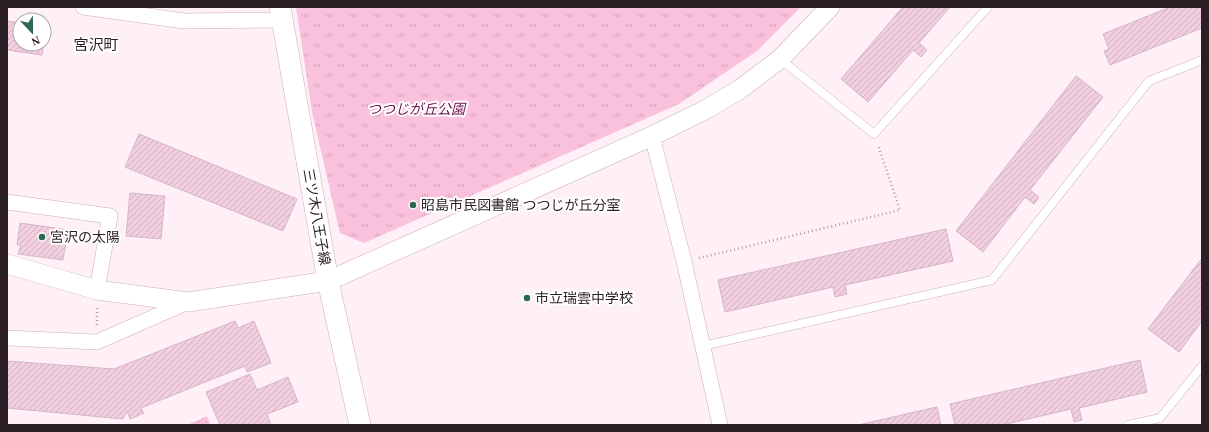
<svg xmlns="http://www.w3.org/2000/svg" width="1209" height="432" font-family="'Times New Roman','Noto Sans JP',serif">
<style>
.grass{fill:url(#grass-dots)}
.park{fill:url(#park-tufts)}
.building{fill:url(#building-hatch);stroke:#d6b5c5}
.lines{fill:none;stroke-linecap:round;stroke-linejoin:round}
.service-casing{stroke:#cfaebe;stroke-width:9}
.minor-casing{stroke:#cfaebe;stroke-width:16}
.tertiary-casing{stroke:#cfaebe;stroke-width:20}
.secondary-casing{stroke:#cfaebe;stroke-width:22}
.path{stroke:#afa1a7;stroke-width:2.5;stroke-dasharray:1 3;stroke-linecap:butt}
.service{stroke:#fff;stroke-width:8}
.minor{stroke:#fff;stroke-width:15}
.tertiary{stroke:#fff;stroke-width:19}
.secondary{stroke:#fff;stroke-width:21}
.poi-dot{fill:#2c6853;stroke:#fff;stroke-width:1.5}
.labels{text-anchor:middle;stroke-width:4;stroke-linejoin:round;paint-order:stroke}
.park-label{font-size:14px;font-style:italic;fill:#6d0c4b;stroke:#fff}
.poi-label{font-size:14px;fill:#2b1f25;stroke:#fff;text-anchor:start}
.street-label{font-size:14px;fill:#2b1f25;stroke:#fff}
.neighbourhood-label{font-size:15px;fill:#2b1f25;stroke:#fff}
</style>
<defs>
<pattern id="grass-dots" width="8" height="8" patternUnits="userSpaceOnUse"><rect width="8" height="8" fill="#fac1dd"/><path d="M2 2h.1M6 6h.1" fill="none" stroke="#d6a5be" stroke-width="1.8" stroke-linecap="round"/></pattern>
<pattern id="park-tufts" width="24" height="20" patternUnits="userSpaceOnUse"><rect width="24" height="20" fill="#fac1dd"/><path d="M3 7l-1-3M5 7V3M7 7l1-3M15 17l-1-3M17 17v-4M19 17l1-3" fill="none" stroke="#d6a5be"/></pattern>
<pattern id="building-hatch" width="6" height="6" patternUnits="userSpaceOnUse"><rect width="6" height="6" fill="#f1cfdf"/><path d="M-1 1l2-2M0 6l6-6M5 7l2-2" fill="none" stroke="#cfb1bf"/></pattern>
</defs>
<rect width="100%" height="100%" fill="#fef0f6"/>
<path class="grass" d="M207,416l3,9h-23z"/>
<path class="park" d="M296,7h505l-44,44 -78,53 -315,139 -24,-10 -28,-121z"/>
<g class="building">
<path d="M903,7h47l-31,36 8,7 -6,7 -8,-7 -45,52 -27,-23z"/>
<path d="M1170,7h32v21l-92,37 -6,-14 5,-2 -6,-15z"/>
<path d="M7,21l13,2v21h24v-17h3l-5,28 -35,-5z"/>
<path d="M1076,76l27,21 -73,93 9,7 -5,7 -9,-7 -42,55 -27,-21z"/>
<path d="M139,134l158,65 -14,32 -158,-64z"/>
<path d="M130,193l35,3 -4,43 -35,-3z"/>
<path d="M20,223l48,7 -5,30 -45,-6 3,-9h-4z"/>
<path d="M946,229l7,32 -108,24 2,9 -12,3 -2,-10 -108,25 -7,-32z"/>
<path d="M1202,258v63l-23,31 -31,-23z"/>
<path d="M235,321l3,7 16,-7 17,42 -24,9 -2,-6 -104,42 3,5 -14,6 -3,-8 -4,8 -116,-11v-47l107,8z"/>
<path d="M1140,360l7,32 -68,16 3,12 -8,2 -3,-13 -69,16h-47l-5,-21z"/>
<path d="M250,374l7,16 31,-13 10,25 -31,12 4,11h-51l-14,-33z"/>
<path d="M937,407l4,18h-83z"/>
</g>
<g class="lines">
<defs>
<g id="service">
<path d="M780,59l94,75 114,-127"/>
<path d="M703,346l289,-66 157,-199 53,-21"/>
<path d="M1128,425l32,-7 42,-52"/>
</g>
<g id="minor">
<path d="M83,7l101,14 98,-1"/>
<path d="M652,136l32,125 36,164"/>
<path d="M7,202l103,14 -13,74"/>
<path d="M7,338l90,4 91,-40"/>
</g>
<path id="tertiary" d="M7,264l90,26 91,12 140,-21 324,-145 53,-26 34,-20 41,-31 50,-52"/>
<path id="secondary" d="M280,7l48,274 32,144"/>
</defs>
<use href="#service" class="service-casing"/>
<use href="#minor" class="minor-casing"/>
<use href="#tertiary" class="tertiary-casing"/>
<use href="#secondary" class="secondary-casing"/>
<g class="path">
<path d="M699,258l201,-48 -22,-65"/>
<path d="M97,325v-17"/>
</g>
<use href="#service" class="service"/>
<use href="#minor" class="minor"/>
<use href="#tertiary" class="tertiary"/>
<use href="#secondary" class="secondary"/>
</g>
<g class="poi-dot">
<circle cx="413" cy="205" r="4"/>
<circle cx="42" cy="237" r="4"/>
<circle cx="527" cy="298" r="4"/>
</g>
<g class="labels">
<g class="park-label">
<text x="416" y="114">つつじが丘公園</text>
</g>
<g class="poi-label">
<text x="421" y="210">昭島市民図書館 つつじが丘分室</text>
<text x="50" y="242">宮沢の太陽</text>
<text x="535" y="303">市立瑞雲中学校</text>
</g>
<g class="street-label">
<text transform="translate(317 217) rotate(80)" y="5">三ツ木八王子線</text>
</g>
<g class="neighbourhood-label">
<text x="96" y="50">宮沢町</text>
</g>
</g>
<rect width="1209" height="432" fill="none" stroke="#2b1f25" stroke-width="16"/>
<g transform="translate(32 32) rotate(158)"><circle r="19" fill="#ffffff" stroke="#aaa5a8"/>
<path d="M0-3L7 15L0 10L-7 15Z" fill="#2c6853"/>
<text y="-6" font-size="11" font-weight="bold" text-anchor="middle" fill="#2b1f25">N</text>
</g>
</svg>
